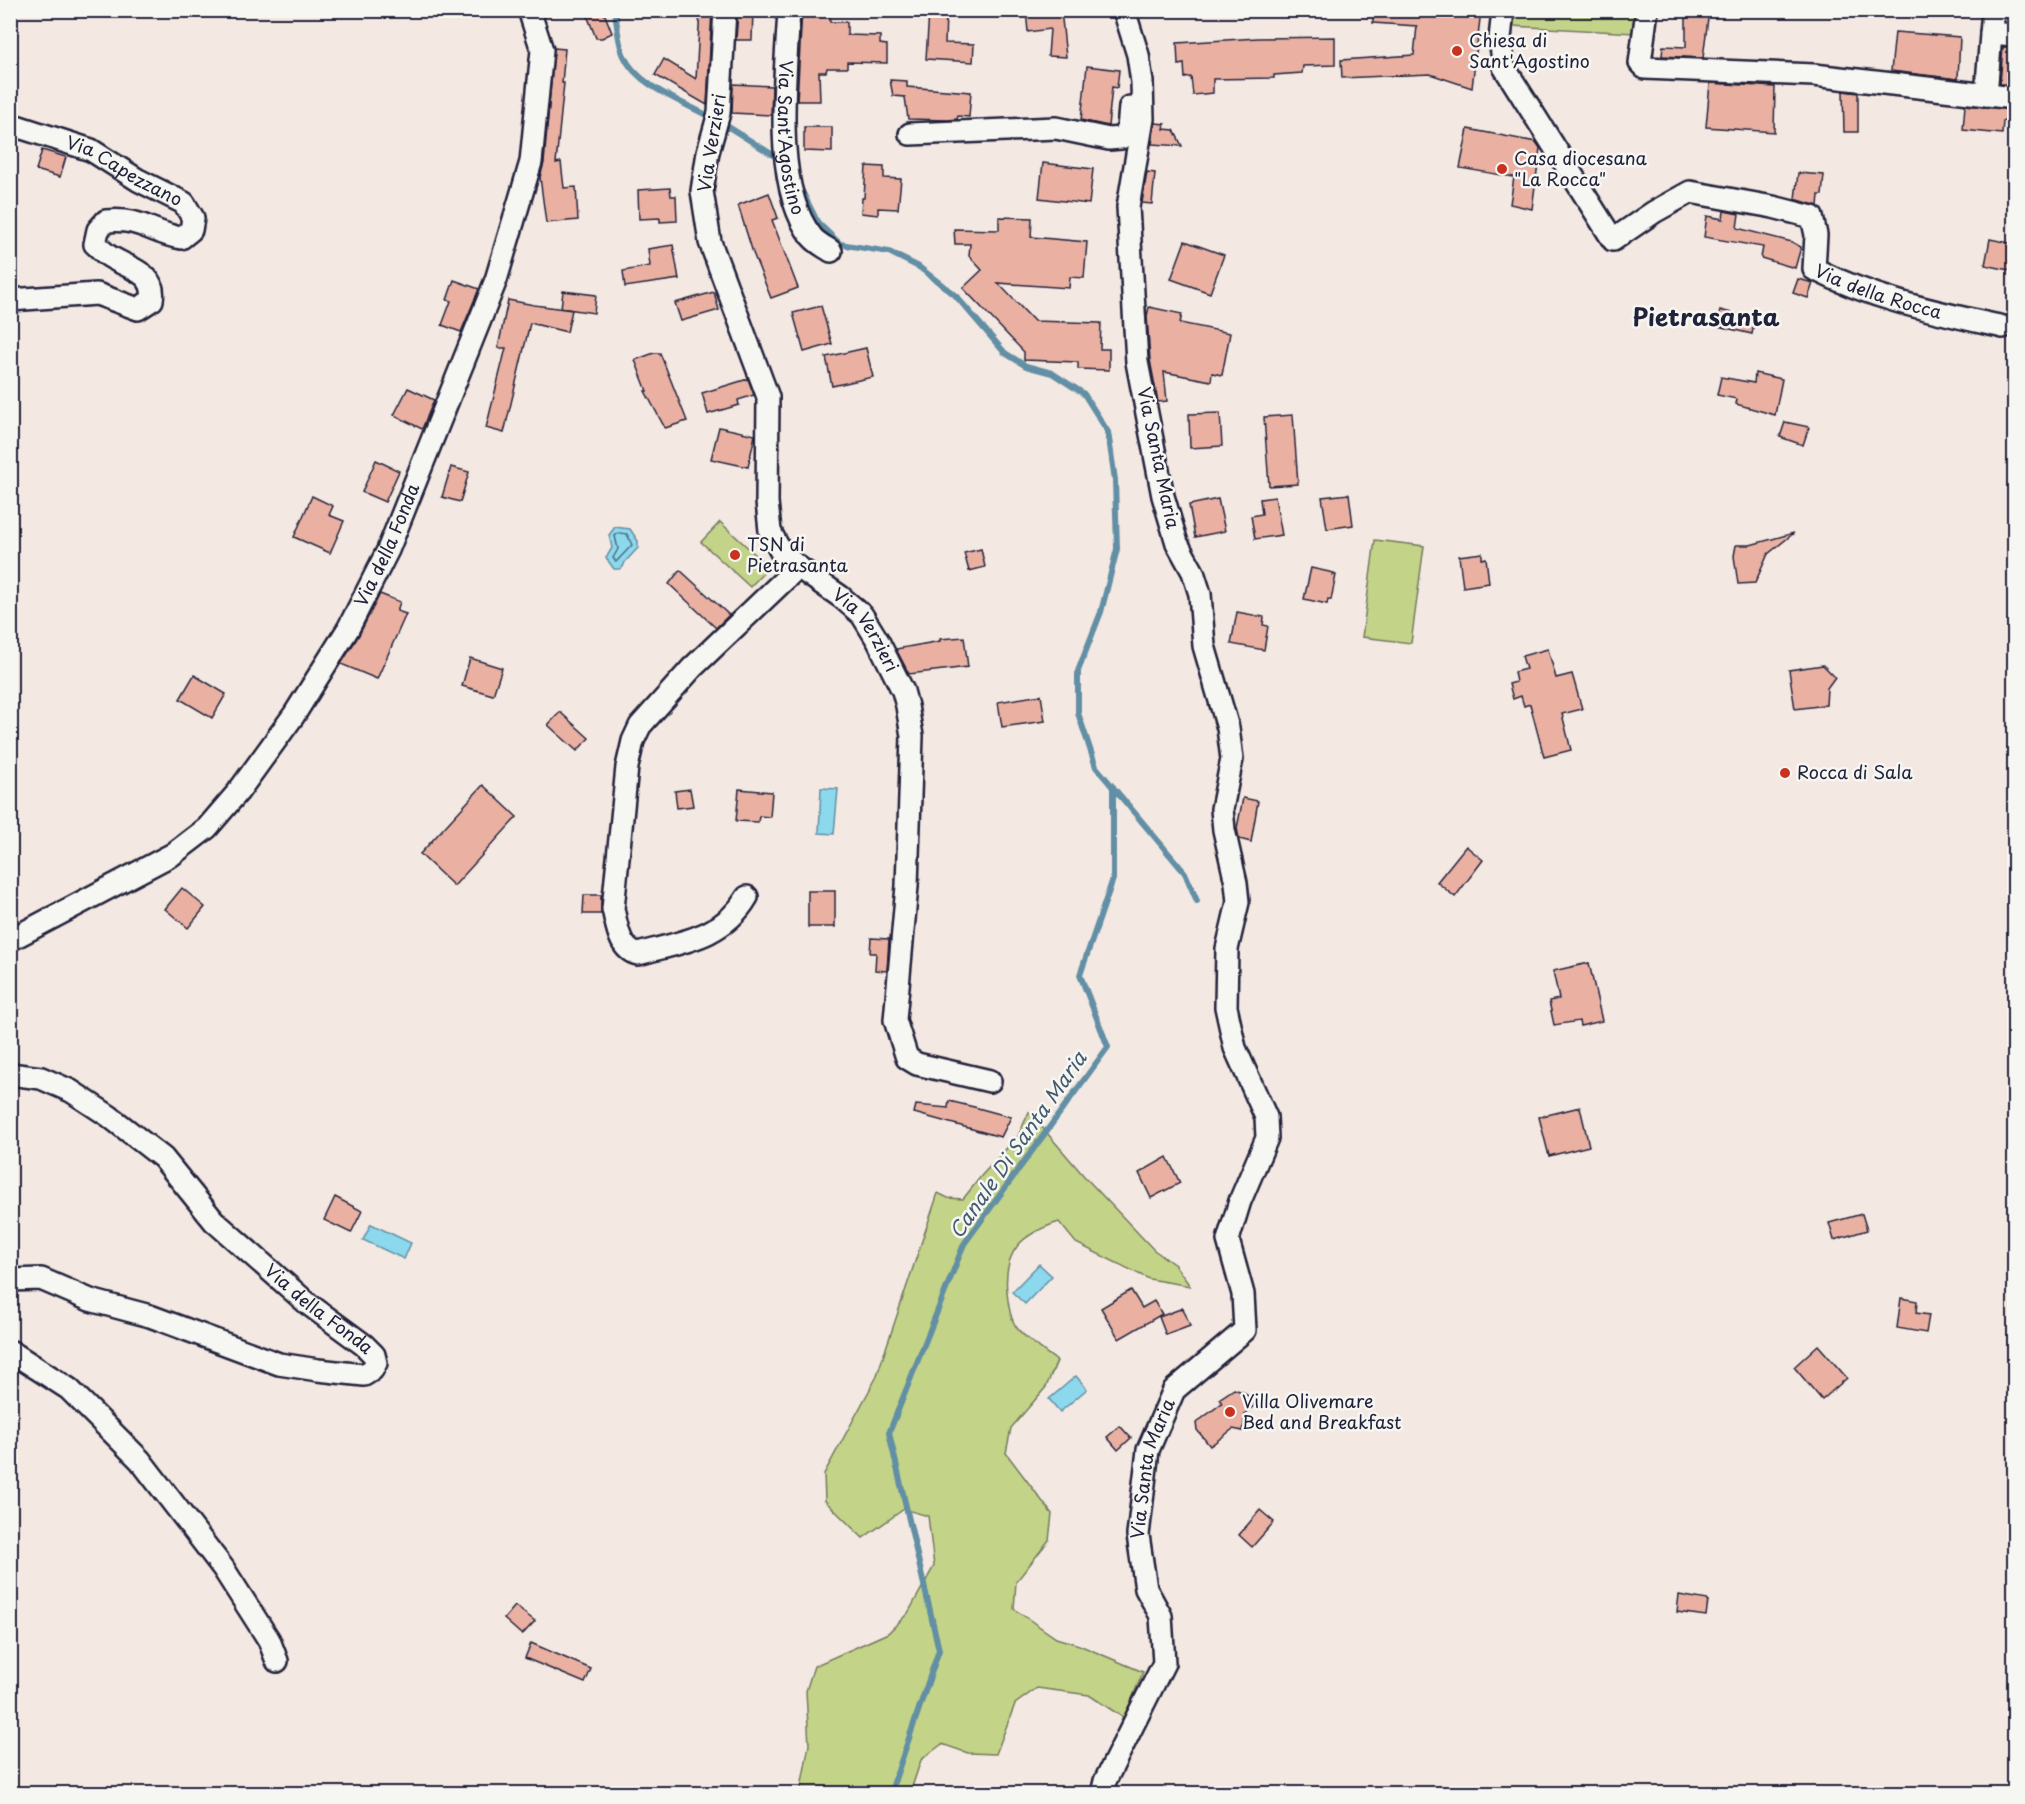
<svg xmlns="http://www.w3.org/2000/svg" width="2025" height="1804" font-family="'Playpen Sans',sans-serif">
<style>
.green{fill:#c3d387;stroke:#727a61;stroke-width:1.5}
.water{fill:#8cd8ec;stroke:#628fa5;stroke-width:1.5}
.lines{fill:none;stroke-linecap:round;stroke-linejoin:round}
.shore{stroke:#4c6b82;stroke-width:1.5}
.stream{stroke:#628fa5;stroke-width:6}
.building{fill:#eab1a3;stroke:#22223b;stroke-width:1.5}
.street-casing{stroke:#22223b;stroke-width:26}
.street{stroke:#f6f6f2;stroke-width:21}
.poi-dot{fill:#c8321e;stroke:#f6f6f2;stroke-width:2}
.labels{text-anchor:middle;stroke-width:5;stroke-linejoin:round;paint-order:stroke}
.poi-label{font-size:18px;fill:#22223b;stroke:#f6f6f2;text-anchor:start}
.street-label{font-size:18px;fill:#22223b;stroke:#f6f6f2}
.water-label{font-size:20px;font-style:italic;fill:#425970;stroke:#f6f6f2}
.district-label{font-size:24px;font-weight:bold;fill:#22223b;stroke:#f6f6f2}
</style>
<rect width="100%" height="100%" fill="#f4e8e2"/>
<filter id="ink" filterUnits="userSpaceOnUse"><feTurbulence type="fractalNoise" baseFrequency=".0167" numOctaves="2"/><feDisplacementMap in="SourceGraphic" scale="12" xChannelSelector="R" yChannelSelector="G"/><feConvolveMatrix kernelMatrix="1 2 1 2 8 2 1 2 1" color-interpolation-filters="sRGB"/></filter>
<g filter="url(#ink)">
<g class="green">
<path d="M1514,11h123l-3,22 -122,-7z"/>
<path d="M720,522l49,45 -19,20 -49,-45z"/>
<path d="M1375,540l49,6 -13,97 -49,-6z"/>
<path d="M1029,1112l55,64 70,74 21,15 15,21 -41,-7 -73,-36 -17,-21c-37,12 -56,28 -52,70 1,11 3,27 10,36 6,9 30,25 40,33l-11,26 -35,41 -5,25 46,61 -3,26 -33,42 -2,27 42,29 23,7 64,27 -19,46 -35,-23 -52,-7 -22,16 -19,50 -28,-1 -26,-9 -21,16 -11,33h-110l9,-48 -3,-54 8,-25 74,-33 20,-20 26,-47 -6,-50 -24,-7 -41,29 -38,-37 -1,-27 52,-96 62,-185 10,5 15,1 19,-24 36,-39z"/>
</g>
<g class="water">
<path d="M615,527l15,2 8,12v7l-13,14 -2,5 -4,2h-5l-8,-11 6,-10 -3,-13z"/>
<path d="M821,788l17,1 -4,45 -15,-1z"/>
<path d="M371,1224l40,19 -7,16 -41,-19z"/>
<path d="M1039,1264l13,12 -27,28 -13,-12z"/>
<path d="M1076,1376l11,13 -27,23 -11,-13z"/>
</g>
<g class="lines">
<path class="shore" d="M618,533l9,1 5,11 -16,17 -3,-4 5,-9 -3,-13z"/>
<g class="stream">
<path d="M615,10c2,15 3,33 9,46 13,30 59,46 86,61"/>
<path d="M727,126l46,29"/>
<path d="M799,185l19,38 22,21 49,8 30,15 36,28 50,58 21,13 26,7 32,21 24,38 7,48 2,69 -16,63 -23,59v42l18,54 89,106 12,28"/>
<path d="M890,1794l49,-144 -50,-217 75,-189 144,-197 -28,-72 33,-96v-92"/>
</g>
</g>
<g class="building">
<path d="M585,10h18l9,23 -10,5h-6z"/>
<path d="M700,10h12l-5,95 -52,-30 9,-16 32,20z"/>
<path d="M738,10h15l-1,30h-16z"/>
<path d="M802,10h28v12h17v13l33,1v8l7,1v18l-40,-1v6h-20l-1,4h-7l1,29h-23z"/>
<path d="M1026,10h35l5,47 -18,-1 2,-27 -22,3z"/>
<path d="M1373,10h108l-9,78 -42,-14 -88,4 -1,-18 73,-5 3,-29 -44,-3z"/>
<path d="M1686,10h23l-6,48 -41,-2 1,-10 23,1z"/>
<path d="M929,12l17,1 -1,30 29,1 -1,18 -47,-3z"/>
<path d="M1895,32l65,5 -2,42 -67,-8z"/>
<path d="M1335,37v28l-32,1 -1,7 -28,2v3l-61,1v14l-20,2 -2,-18 -6,1 -1,-14 -6,1 -1,-22 81,-5z"/>
<path d="M2003,47h11v38l-14,-1z"/>
<path d="M554,48l11,1 -3,34h2l-8,80 5,-1 3,26 12,-1 2,33 -32,3 -6,-46 4,-14z"/>
<path d="M1087,66l32,4 -2,18 -5,-1 -4,39 -27,-6z"/>
<path d="M890,80l17,1v6l64,5 -2,25 -11,-1 -1,3 -9,1 -40,-1 -3,-22 -12,-1z"/>
<path d="M1710,83l65,4 -1,45 -68,-5z"/>
<path d="M733,84l39,2 -1,29 -39,-2z"/>
<path d="M1843,91l15,2v39h-14z"/>
<path d="M1965,105l49,5v12l-11,-1 -1,13 -39,-4z"/>
<path d="M1155,123l10,1 -1,5 10,1 8,16 -30,-2z"/>
<path d="M804,127h28v25l-28,-1z"/>
<path d="M1468,129l68,13 4,6 -8,61 -22,-5 4,-27 -54,-9z"/>
<path d="M42,150l24,7 -6,20 -24,-7z"/>
<path d="M1043,163l50,6 -4,35 -50,-6z"/>
<path d="M866,166l18,1v11l17,1 -3,30 -20,-1v7l-17,-2 1,-15h2z"/>
<path d="M1147,172l8,1 -3,31 -10,-1z"/>
<path d="M1798,173l26,2 -2,20h-3l-1,11 -23,-7z"/>
<path d="M670,188l1,8h5l1,25 -17,1v-4l-21,1 -1,-29z"/>
<path d="M769,193l9,25 -6,2 26,68 -27,10 -18,-45 -15,-48z"/>
<path d="M1724,211l15,3 -2,14 55,14 9,5 -6,21 -34,-10 2,-11 -59,-10 3,-21 16,3z"/>
<path d="M999,217l33,1 -1,19 56,5 -3,36 -14,-1 -1,11 -71,-5 36,38 67,2 -1,26h9v21l-31,-1v-7l-54,-2v-8l-61,-64 19,-18 -13,-14 1,-12h-15l-1,-15 45,1z"/>
<path d="M1990,239l20,4 -1,5 5,1v22l-29,-6z"/>
<path d="M1185,241l39,14 -14,38 -39,-14z"/>
<path d="M673,245l6,34 -54,8 -2,-16 27,-5 -2,-17z"/>
<path d="M1798,279l15,4 -5,15 -15,-5z"/>
<path d="M454,280l25,9 -18,43 -19,-7 9,-24 -4,-1z"/>
<path d="M563,291l33,4 -2,18 -33,-5z"/>
<path d="M714,292l5,18 -38,11 -6,-18z"/>
<path d="M508,300l26,5 38,5 -5,22 -37,-9 -26,110 -18,-5 20,-80h-8z"/>
<path d="M821,306l11,38 -28,8 -11,-39z"/>
<path d="M1149,307l33,7 -2,9 50,10 -8,42 -10,-2 -1,8 -47,-9 3,29 -9,1 -8,-42 -3,-44z"/>
<path d="M1720,310l35,9 -3,15 -35,-8z"/>
<path d="M866,348l7,29 -41,9 -6,-29z"/>
<path d="M654,353h6l27,68 -22,7 -20,-37h2l-12,-31z"/>
<path d="M1755,373l27,6 -7,36 -39,-11 1,-5 -20,-4 4,-18 33,6z"/>
<path d="M748,379l6,16 -16,5 1,5 -31,9 -6,-21z"/>
<path d="M408,388l26,12 -12,29 -28,-14z"/>
<path d="M1220,413l2,33 -32,2 -1,-34z"/>
<path d="M1293,415l5,69 -29,2 -5,-69z"/>
<path d="M1785,422l24,5 -6,18 -23,-8z"/>
<path d="M719,427l36,8 -7,32 -37,-8z"/>
<path d="M376,460l23,11 -14,31 -23,-10z"/>
<path d="M451,467l18,5 -9,30 -18,-5z"/>
<path d="M1349,494l4,31 -26,4 -5,-32z"/>
<path d="M312,496l21,10 -4,9 15,6 -14,32 -36,-16z"/>
<path d="M1275,497l7,38 -27,4 -4,-23 11,-2 -2,-15z"/>
<path d="M1218,499l7,32 -30,6 -6,-32z"/>
<path d="M1794,533l-26,21 -13,29 -17,1 -4,-28 2,-11h14z"/>
<path d="M981,549l4,18 -16,4 -5,-18z"/>
<path d="M1482,553v6l4,-1 3,25 -26,4 -4,-31z"/>
<path d="M1311,568l23,5 -1,2h3l-5,25 -3,-1 -1,5 -23,-5z"/>
<path d="M680,570l49,45 -13,13 -47,-44z"/>
<path d="M380,594l20,8 -3,9 9,3 -29,65 -36,-15 18,-29z"/>
<path d="M1237,612l27,5 -1,8 5,1 -4,24 -33,-6z"/>
<path d="M964,637l4,30 -59,7 -13,-25 44,-8v-2z"/>
<path d="M1548,649l8,29 16,-4 10,35 -20,5 9,36 -27,7 -14,-53 -6,2 -3,-10 -8,3 -4,-15 7,-2 -2,-10 12,-3 -4,-13z"/>
<path d="M470,658l32,10 -9,27 -31,-9z"/>
<path d="M1823,665l12,12 -8,11 -1,17 -31,4 -6,-39z"/>
<path d="M194,675l32,19 -14,24 -32,-19z"/>
<path d="M1041,695l4,26 -43,6 -4,-25z"/>
<path d="M560,712l29,26 -12,13 -29,-26z"/>
<path d="M483,785l34,32 -63,69 -34,-32z"/>
<path d="M690,789l3,17 -16,2 -2,-17z"/>
<path d="M739,789l33,3 -2,25 -11,-1 -1,6 -22,-1z"/>
<path d="M1243,798l15,3 -7,41 -12,-3 -2,-11z"/>
<path d="M1466,846l17,14 -28,37 -18,-15z"/>
<path d="M182,888l23,19 -17,21 -23,-19z"/>
<rect x="808" y="891" width="27" height="36"/>
<path d="M584,895h17v19h-18z"/>
<path d="M871,938l18,1 -2,32 -12,-1 1,-17h-6z"/>
<path d="M1589,963l13,58 -22,5 -1,-5 -25,4 -5,-24 10,-2 -6,-28z"/>
<path d="M949,1101l25,6 37,10 -10,20 -87,-24 2,-8 32,3z"/>
<path d="M1580,1107l9,39 -40,10 -10,-39z"/>
<path d="M1167,1157l13,26 -29,15 -12,-25z"/>
<path d="M335,1197l27,14 -11,22 -27,-13z"/>
<path d="M1862,1214l5,16 -33,10 -5,-17z"/>
<path d="M1131,1290l11,18 12,-7 8,13 -43,25 -18,-31z"/>
<path d="M1901,1298l16,3 -1,12 13,2 -3,18 -29,-5z"/>
<path d="M1183,1308l7,18 -24,9 -7,-18z"/>
<path d="M1818,1345l29,33 -25,22 -28,-33z"/>
<path d="M1234,1389l11,4 10,12 -10,9 -2,17 -10,-2 -23,17 -13,-16 -1,-7 26,-20 -3,-4z"/>
<path d="M1120,1426l11,12 -13,12 -11,-13z"/>
<path d="M1260,1510l14,12 -22,25 -13,-12z"/>
<path d="M1679,1595l29,5 -2,16 -29,-4z"/>
<path d="M515,1606l20,15 -13,14 -18,-16z"/>
<path d="M531,1643l60,26 -6,14 -60,-25z"/>
</g>
<g class="lines">
<defs>
<g id="street">
<path id="s1" d="M725,10l-6,103 -11,39 -6,39 8,51 58,155 -1,105 3,29 11,21 17,15 43,30 21,18 16,26 25,50 4,15 5,30 -5,150 -12,134 12,38 10,6 73,17"/>
<path id="s2" d="M789,10c-3,63 -18,176 23,227 5,6 13,10 19,14"/>
<path id="s3" d="M1503,10l-3,29 4,28 109,173 41,-28 36,-20 83,15 39,10 4,18 -2,34c62,31 122,43 189,58"/>
<path d="M1647,10l-7,53 5,5 169,7 200,23"/>
<path d="M1991,33l23,2"/>
<path d="M1986,95l7,-85"/>
<path id="s4" d="M10,124l81,26 47,30 46,23 9,15 -2,12 -10,8c-30,-5 -41,-21 -75,-17l-8,9 -3,14c4,3 7,7 11,10 18,14 51,16 46,46l-14,9 -41,-15 -87,6"/>
<path d="M910,134l146,-6 53,11 12,-1 7,-9 2,-22"/>
<path d="M747,897c-24,41 -66,45 -109,57 -19,-4 -21,-29 -25,-45l14,-142 6,-26 7,-15 52,-58 106,-101"/>
<path id="s5" d="M10,940l163,-86 34,-26 31,-36 56,-77 54,-86 40,-79 108,-270 35,-118 11,-112 -13,-40"/>
<path id="s6" d="M10,1074l31,4 30,13 38,25 54,42 51,63 93,82 57,42 10,10 2,8 -4,7 -8,5 -46,-5 -39,-6 -129,-48 -60,-16 -49,-21 -31,1"/>
<path d="M10,1351l59,38 71,71 83,108 46,72 8,21"/>
<path id="s7" d="M1102,1794l3,-13 59,-118 -3,-47 -15,-27 -8,-54 10,-85 26,-60 71,-60 -2,-36 -15,-54 12,-39 27,-63 -1,-21 -31,-69 -9,-41 1,-58 11,-47 -2,-19 -12,-53 -2,-21 10,-50 -4,-31 -24,-82 -4,-52 -7,-22 -16,-29 -14,-47 -26,-134 -9,-155 15,-88 -1,-37 -4,-27 -14,-45"/>
</g>
</defs>
<use href="#street" class="street-casing"/>
<use href="#street" class="street"/>
</g>
</g>
<g class="poi-dot">
<circle cx="1457" cy="51" r="6"/>
<circle cx="1502" cy="169" r="6"/>
<circle cx="735" cy="555" r="6"/>
<circle cx="1785" cy="773" r="6"/>
<circle cx="1230" cy="1412" r="6"/>
</g>
<g class="labels">
<g class="poi-label">
<text x="1469" y="47">Chiesa di<tspan x="1469" dy="21">Sant'Agostino</tspan></text>
<text x="1514" y="165">Casa diocesana<tspan x="1514" dy="21">"La Rocca"</tspan></text>
<text x="747" y="551">TSN di<tspan x="747" dy="21">Pietrasanta</tspan></text>
<text x="1797" y="779">Rocca di Sala</text>
<text x="1242" y="1408">Villa Olivemare<tspan x="1242" dy="21">Bed and Breakfast</tspan></text>
</g>
<g class="street-label">
<text dy="6" stroke="none"><textPath href="#s2" startOffset="128">Via Sant'Agostino</textPath></text>
<text transform="translate(712 143) rotate(-81)" y="6">Via Verzieri</text>
<text dy="6" stroke="none"><textPath href="#s4" startOffset="124">Via Capezzano</textPath></text>
<text dy="6" stroke="none"><textPath href="#s3" startOffset="598">Via della Rocca</textPath></text>
<text transform="translate(1158 458) rotate(78)" y="6">Via Santa Maria</text>
<text dy="6" stroke="none"><textPath href="#s5" startOffset="564">Via della Fonda</textPath></text>
<text dy="6" stroke="none"><textPath href="#s1" startOffset="675">Via Verzieri</textPath></text>
<text dy="6" stroke="none"><textPath href="#s6" startOffset="396">Via della Fonda</textPath></text>
<text dy="6" stroke="none"><textPath href="#s7" startOffset="346">Via Santa Maria</textPath></text>
</g>
<g class="water-label">
<text transform="translate(1018 1145) rotate(-55)" y="7">Canale Di Santa Maria</text>
</g>
<g class="district-label">
<text x="1706" y="326">Pietrasanta</text>
</g>
</g>
<rect width="2025" height="1804" fill="none" stroke="#f6f6f2" stroke-width="36"/>
<rect x="18" y="18" width="1989" height="1768" fill="none" stroke="#22223b" stroke-width="2" filter="url(#ink)"/>
</svg>
